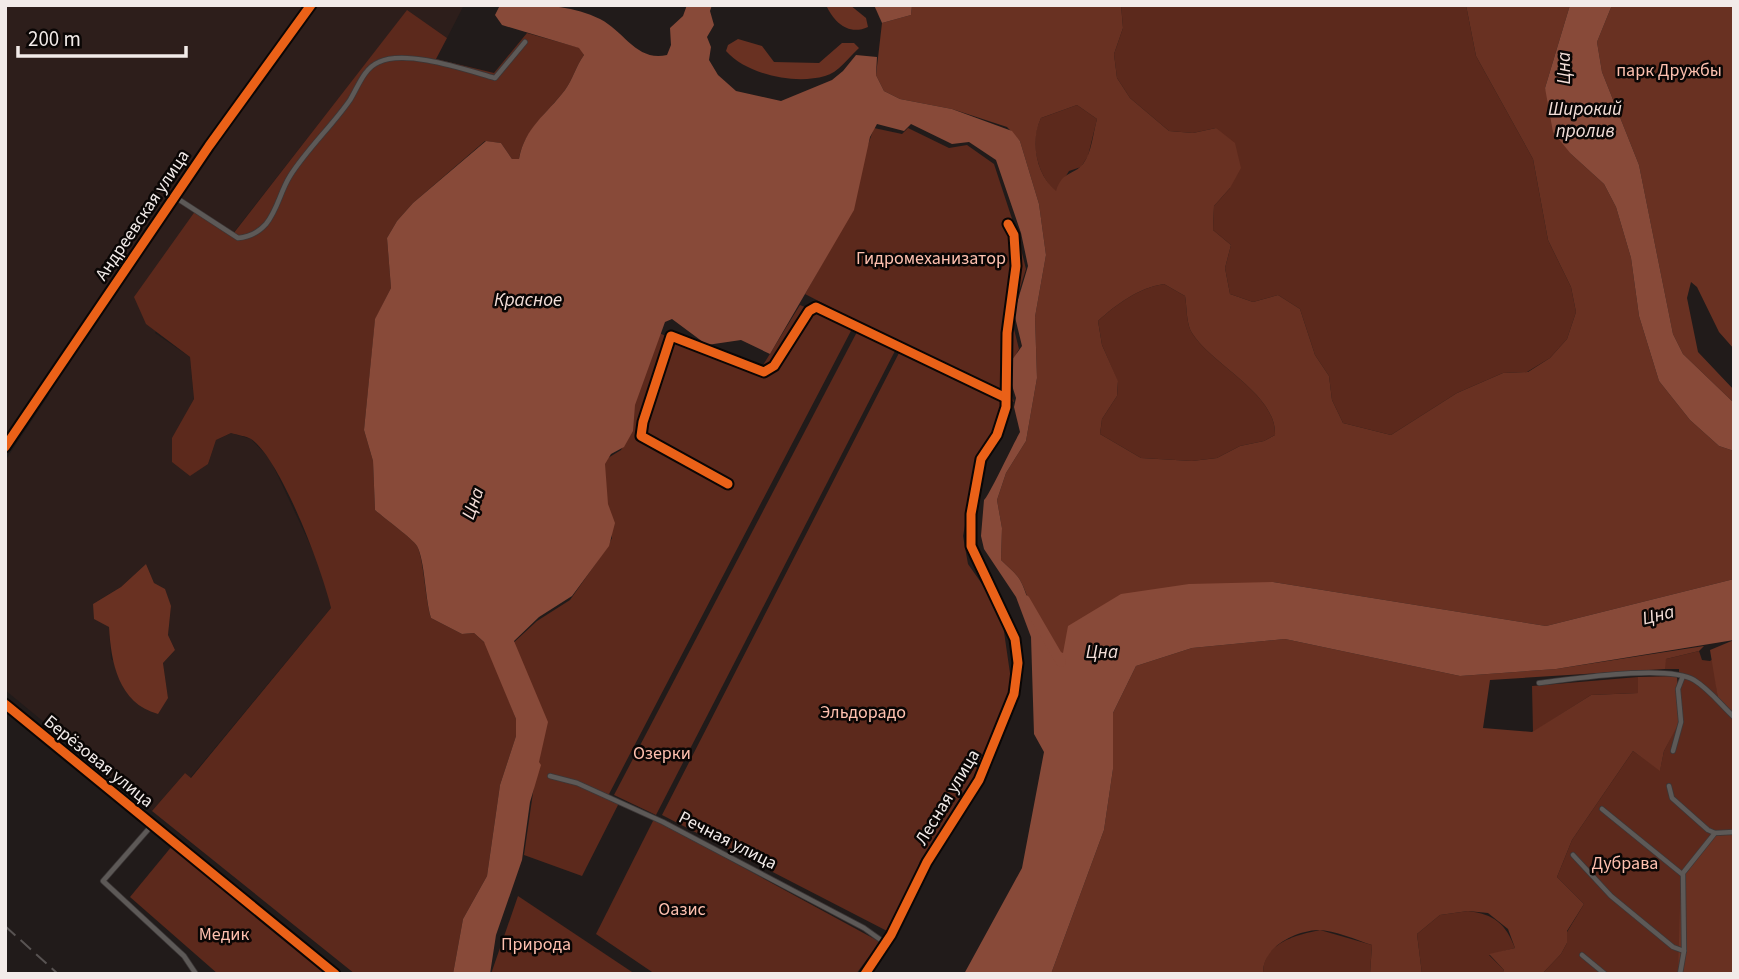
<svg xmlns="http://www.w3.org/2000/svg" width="1739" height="979" font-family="'Source Sans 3',sans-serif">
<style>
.built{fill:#2d1e1b;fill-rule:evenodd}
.green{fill:#5c291c}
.forest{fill:#693122;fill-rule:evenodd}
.water{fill:#884a39}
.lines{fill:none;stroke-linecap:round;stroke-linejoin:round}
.river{stroke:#884a39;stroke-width:10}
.street-casing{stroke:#3c3737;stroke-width:6}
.secondary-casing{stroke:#3c3737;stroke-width:8}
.street{stroke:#5d5957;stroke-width:4.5}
.secondary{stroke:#5a5351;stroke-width:6}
.rail{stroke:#585352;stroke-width:2;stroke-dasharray:14 7;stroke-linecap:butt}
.cycleway-casing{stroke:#0a0605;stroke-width:13}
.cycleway{stroke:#ea6118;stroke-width:9}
.labels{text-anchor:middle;stroke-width:5;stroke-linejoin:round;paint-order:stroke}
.park-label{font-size:18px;fill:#fec0af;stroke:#0a0605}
.street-label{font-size:18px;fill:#f2ebe9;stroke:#0a0605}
.water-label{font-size:19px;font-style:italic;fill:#f4dfd9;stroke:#0a0605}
</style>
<rect width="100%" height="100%" fill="#211b1a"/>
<path class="built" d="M5,5h459l-17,33 -40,-27 -252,322 35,24 4,42 -9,17 23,48 8,-24 15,-7 20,6 19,20 52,111 9,38 -141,170 -5,-5 -33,38 -147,-121v-229l44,-66 -8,-5 -36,53zM146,564l8,19 17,23 -3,29 7,15 -12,13 5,35 -57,-39 -2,-32 -16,-23 28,-17z"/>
<g class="green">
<path d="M1121,5h345l10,51 57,103 15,81 23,47 5,25 -9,27 -17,19 -23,14 -24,1 -46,20 -66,42 -48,-12 -11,-23 -3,-24 -14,-21 -15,-46 -22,-14 -25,7 -23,-8 -5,-26 6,-23 -18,-15 1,-24 16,-18 -14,-60 -23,5 -24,-2 -39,-33 -13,-20 -3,-24 9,-26z"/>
<path d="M407,10l40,28 -11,21 58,14 33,-40 53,15 4,7c-8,11 -11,24 -19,35 -16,21 -42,41 -46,69h-7l-11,-16 -16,-2 -72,62 -16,18 -10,17 4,50 -16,32 -11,110 9,31 2,49c9,8 39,30 42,36 7,13 8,53 14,72l31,16 12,-1 13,12 29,74v17l-16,49 -13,91 -24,43 -10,55h-98l-203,-163 33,-38 6,5 140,-170c-8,-36 -50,-149 -80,-169 -5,-3 -14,-4 -20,-6l-15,7 -8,24 -18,12 -18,-14v-24l22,-39 -4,-42 -44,-33 -12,-27 62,-87 37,24z"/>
<path d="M1077,105l20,14 -9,37 -7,11 -12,4 -13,21c-19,-17 -27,-51 -15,-74z"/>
<path d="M874,128l28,6 6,-6 41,20 18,-3 27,19 24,73 8,32 -15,48 8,32c-12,20 -12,31 -5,53l-209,-108 25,-44z"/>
<path d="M1164,284l21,12c2,10 1,28 7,37 20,32 85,61 83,102l-11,6 -24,5 -23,12 -25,3 -51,-3 -41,-24 2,-15 15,-23 1,-14 -16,-37 -4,-24c19,-17 40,-33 66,-37z"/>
<path d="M800,305l53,22 -245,469 11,7 -37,73 -58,-21 13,-90 -26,-120 26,-24 33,-21 36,-51 6,-11 -10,-71 6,-9 13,-8 9,-16v-17l29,-84 98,42z"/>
<path d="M858,330l39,17 -241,468 -42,-20z"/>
<path d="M900,351l111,53 -36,69 -12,63 5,28 33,47 12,83 -35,83 -58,84 -13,38 -18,33 -227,-117z"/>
<path d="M1699,651l3,9 8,1 3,-2 5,40 16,15v120l-55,126 -1,14h-136l19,-20 6,-11v-11l17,-28 -27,-27 15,-37 61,-89 27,19 4,-19 15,-30v-52h-14l-1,-6 2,-4z"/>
<path d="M1638,677v16l-47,2 -58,37 -1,-46z"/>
<path d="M654,819l226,123 -24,32h-201l-59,-40z"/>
<path d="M172,846l154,128h-108l-88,-77z"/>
<path d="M518,896l117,78h-144z"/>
<path d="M1468,911c26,3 38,13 47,37l-26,7 15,15 -2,4h-80l-5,-40 23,-19z"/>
<path d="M1320,930l52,15 -2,29h-107c-1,-31 33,-39 57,-44z"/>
</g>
<g class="forest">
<path d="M826,5h24l16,13 2,9c-20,9 -34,-5 -42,-22z"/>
<path d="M912,5h209l2,23 -9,26 3,24 13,20 39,33 24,2 23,-5 19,15 6,25 -11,20 -16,18 -1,24 18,15 -6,23 5,26 23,8 25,-7 22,14 15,46 14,21 3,24 11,23 48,12 66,-42 46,-20 25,-1 22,-14 17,-19 9,-27 -5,-25 -23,-47 -15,-81 -57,-103 -10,-51h104l-25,83 26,66 33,30 12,23 15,51 8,58 20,65 31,39 29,26 15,5v128l-188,47 -273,-44 -210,72c-32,-12 -28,-48 -43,-74 -4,-7 -13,-14 -19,-20l1,-32 -5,-28 9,-27 20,-32 11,-63 -2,-61 11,-62 -7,-51 -19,-63 -13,-14 -55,-18 -52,-10 -16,-8 -8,-16 6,-52 29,-8zM1077,105l20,14c-4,14 -5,33 -14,45 -10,12 -20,6 -27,27 -20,-16 -26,-50 -15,-73zM1164,284l21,12c2,10 1,28 7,37 20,32 85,61 83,102l-11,6 -24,5 -23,12 -25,3 -51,-3 -41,-24 2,-15 15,-23 1,-15 -16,-36 -4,-24c19,-17 40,-33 66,-37z"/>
<path d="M1612,5h122v344l-15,-17 -22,-45 -6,-5 -4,16 11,54 36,38v13l-51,-49 -10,-20 -34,-169 -37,-93 -5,-30z"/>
<path d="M738,39l24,7 12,16 45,1 23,-20h12l5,5c-10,9 -21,25 -34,28 -31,9 -79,-2 -99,-25l2,-6z"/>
<path d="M146,564l8,19 11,6 6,17 -3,29 7,15 -12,13 5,35 -10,16c-40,-11 -47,-52 -49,-87l-15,-8 -1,-15 28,-17z"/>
<path d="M1285,639l175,37 96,-7 148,-23 -5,5 -33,8 -1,10 -175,11 -7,48 49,4 59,-37 47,-2v-16l39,-1 3,45 -16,30 -4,20 -27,-20 -61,89 -15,37 27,27 -17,27v12l-6,11 -19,20h-40l2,-4 -15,-16 26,-6 -7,-19 -20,-16 -20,-2 -28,4 -23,19 5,40h-52l2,-29c-16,-5 -37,-15 -54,-15 -23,1 -56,17 -55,44h-212l53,-144 9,-61v-56l23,-47 56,-18z"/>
<path d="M1734,640v74l-16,-15 -8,-49z"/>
<path d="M1734,834v140h-56l3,-102 27,-35z"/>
</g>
<g class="water">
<path d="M500,5c34,0 68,-2 100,14 25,13 37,43 67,36l4,-10 -1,-17 13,-12 4,-11h25l-2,6 4,14 -7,12 4,10 -2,13 9,15 18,16 45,10 51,-21 11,-9 13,-16 21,2 -1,18 8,16 16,8 52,10 60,22 8,10 19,63 7,51 -11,62 2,61 -11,63 -20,32 -9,27 5,28 -1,32c6,6 15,13 19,20 14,25 11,63 43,73l5,-27 53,-32 68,-10 84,-2 273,44 188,-47v61l-178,29 -96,7 -175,-37 -93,9 -56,18 -23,47v56l-9,61 -53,144h-87l58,-106 22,-116 -10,-18 -3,-97 -15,-40 -32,-48 -3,-13 3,-36c5,-4 29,-56 36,-68l-6,-25 2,-9 -6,-19 2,-19 10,-14 -8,-33 14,-47 -7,-33 -25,-73 -27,-18 -17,2 -41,-20 -7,7 -27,-7 -7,13 -16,73 -84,144 -29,-14 -34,5 -35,-26 -7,3 -30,83 -2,26 -9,16 -13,7 -6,10 3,40 7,19 -6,23 -37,50 -33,21 -25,24 34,81 -9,40 2,3 -11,37 -8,58 -26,75 -6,39h-37l10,-55 24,-43 13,-91 16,-49v-17l-32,-77 -10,-9 -12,1 -31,-16c-6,-20 -6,-57 -14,-72 -3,-6 -33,-28 -42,-36l-2,-49 -9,-31 11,-111 16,-31 -4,-50 10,-17 16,-18 73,-62 15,2 11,16h7c6,-32 27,-44 46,-69 8,-11 11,-24 19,-35l-5,-7 -77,-23 -7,-10z"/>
<path d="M874,5h38l-1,10 -29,8z"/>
<path d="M1570,5h42l-15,37 5,30 37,93 34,169 10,20 51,49v48l-15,-5 -29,-26 -31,-39 -20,-65 -8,-58 -15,-51 -12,-23 -33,-30 -18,-22 -8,-44z"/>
</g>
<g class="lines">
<path class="river" d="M1025,600l36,62"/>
<defs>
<g id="street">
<path d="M175,197l63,41c12,-1 20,-5 28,-14 12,-15 14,-32 24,-48 17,-27 42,-50 60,-76 8,-13 14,-32 29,-38 27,-13 87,8 116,16l30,-36"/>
<path d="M728,484l-87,-48 2,-14 28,-86 93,36 10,-6 35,-55 7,-4 188,90c1,-21 1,-44 4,-65 3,-35 17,-76 0,-108"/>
<path d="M1539,683c34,-4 128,-19 155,-3 15,9 27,25 40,37"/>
<path d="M1673,751l8,-29 -3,-33 5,-13"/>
<path d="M550,776l27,7 86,39 201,106 21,15"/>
<path d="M1669,786l3,12 36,32 7,3"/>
<path d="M1602,809l80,65"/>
<path d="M153,824l-50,57 81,75 12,18"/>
<path d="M1573,855l38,41 62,51 11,4"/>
<path d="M1582,955l23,19"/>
<path d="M1680,974l4,-23 -1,-78 32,-40 19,-1"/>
</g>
<g id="secondary">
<path d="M5,447l204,-301 102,-141"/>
<path d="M5,704l330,270"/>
<path d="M865,974l26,-39 36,-73 52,-82 35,-86 4,-31 -3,-24 -44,-93v-32l10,-55 16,-24 9,-28 -2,-10"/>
</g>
</defs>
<use href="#street" class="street-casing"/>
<use href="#secondary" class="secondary-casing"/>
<use href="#street" class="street"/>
<use href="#secondary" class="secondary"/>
<path class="rail" d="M5,926l53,48"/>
<defs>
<g id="cycleway">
<path d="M5,447l204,-301 102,-141"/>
<path d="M728,484l-87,-48 2,-14 28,-86 93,36 10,-6 35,-55 7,-4 188,90"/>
<path d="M5,704l330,270"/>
<path d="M865,974l26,-39 36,-73 52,-82 35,-86 4,-31 -3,-24 -44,-93v-32l10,-55 16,-24 9,-28 1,-74 9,-67 -2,-31 -6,-11"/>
</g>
</defs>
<use href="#cycleway" class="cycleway-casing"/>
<use href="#cycleway" class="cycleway"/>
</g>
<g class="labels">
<g class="park-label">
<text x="1669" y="76">парк Дружбы</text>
<text x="931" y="264">Гидромеханизатор</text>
<text x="863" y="718">Эльдорадо</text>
<text x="662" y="759">Озерки</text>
<text x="1625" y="869">Дубрава</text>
<text x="682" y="915">Оазис</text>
<text x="224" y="940">Медик</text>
<text x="536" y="950">Природа</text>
</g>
<g class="street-label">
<text transform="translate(142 215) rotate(-56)" y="6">Андреевская улица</text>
<text transform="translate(99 761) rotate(39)" y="6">Берёзовая улица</text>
<text transform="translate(947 797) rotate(-59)" y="6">Лесная улица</text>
<text transform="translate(728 840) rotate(27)" y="6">Речная улица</text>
</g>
<g class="water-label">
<text transform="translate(1563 68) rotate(-90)" y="7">Цна</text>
<text x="1585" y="115">Широкий<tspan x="1585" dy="22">пролив</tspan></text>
<text x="528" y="306">Красное</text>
<text transform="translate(472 503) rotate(-71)" y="7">Цна</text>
<text transform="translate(1658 614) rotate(-14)" y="7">Цна</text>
<text x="1102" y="658">Цна</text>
</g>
</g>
<rect width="1739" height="979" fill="none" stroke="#f2ebe9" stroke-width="14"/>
<path d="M18 46v10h168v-10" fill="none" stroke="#f2ebe9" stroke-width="3.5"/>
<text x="28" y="46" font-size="21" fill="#f2ebe9" stroke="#0a0605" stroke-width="5" paint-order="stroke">200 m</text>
</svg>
